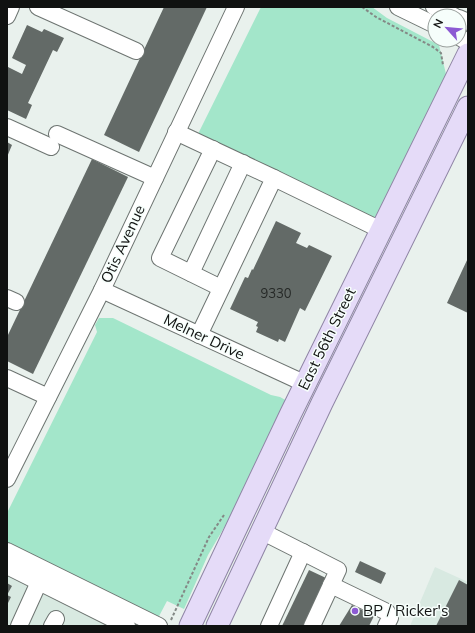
<svg xmlns="http://www.w3.org/2000/svg" width="475" height="633" font-family="Mulish,sans-serif">
<style>
.built{fill:#d8e9e1}
.green{fill:#a3e6ca}
.building{fill:#636a67}
.lines{fill:none;stroke-linecap:round;stroke-linejoin:round}
.minor-casing{stroke:#6d7471;stroke-width:18}
.major-casing{stroke:#8f85a5;stroke-width:23}
.path{stroke:#848986;stroke-width:2;stroke-dasharray:3 2;stroke-linecap:butt}
.minor{stroke:#fff;stroke-width:16}
.major{stroke:#e5dbf8;stroke-width:21}
.poi-dot{fill:#8c5ad3;stroke:#f6fefb;stroke-width:1.5}
.labels{text-anchor:middle;stroke-width:3;stroke-linejoin:round;paint-order:stroke}
.number-label{font-size:13px;fill:#252826}
.street-label{font-size:15px;fill:#101211;stroke:#f6fefb}
.poi-label{font-size:15px;fill:#101211;stroke:#f6fefb;text-anchor:start}
</style>
<rect width="100%" height="100%" fill="#e9f1ed"/>
<g class="built">
<path d="M435,567l33,15v44h-58z"/>
<path d="M7,574l107,52h-107z"/>
</g>
<g class="green">
<path d="M261,7h111l15,11 52,27 7,29 -10,29 -61,121 -177,-90z"/>
<path d="M99,318h14l158,77 9,2 9,5 -43,94 -21,30 -17,29 -24,54 -17,-8 -10,19 -150,-75v-32l90,-181 -2,-7z"/>
</g>
<g class="building">
<path d="M164,7h43l-68,145 -35,-17z"/>
<path d="M27,25l15,7 2,-3 20,9 -7,14 -4,-2 -25,53 4,2 -6,14 -19,-9 1,-5h-1v-37l1,-1 14,7 4,-9 -14,-7z"/>
<path d="M7,142l5,3 -5,12z"/>
<path d="M92,159l36,18 -95,197 -26,-13v-24z"/>
<path d="M276,221l25,12 -5,10 11,5 2,-3 23,11 -27,55 -5,-3 -15,34 -6,-3 -1,3 -22,-10 2,-5 -2,-1 2,-4 -28,-13 15,-32 3,1 4,-9 1,1z"/>
<path d="M468,258v55l-21,-10z"/>
<path d="M360,561l26,12 -5,11 -26,-12z"/>
<path d="M309,570l17,8 -23,48h-21z"/>
<path d="M459,580l9,5v41h-32z"/>
<path d="M7,583l5,3 -5,9 4,2 -4,8z"/>
<path d="M352,605l22,11 -5,10h-30z"/>
</g>
<g class="lines">
<defs>
<g id="minor">
<path d="M38,7l98,44"/>
<path d="M398,7l37,18"/>
<path d="M434,7l20,9"/>
<path d="M7,16l4,-9"/>
<path d="M459,18l9,4"/>
<path d="M459,37l9,5"/>
<path d="M7,127l44,20"/>
<path d="M176,132l98,46 -75,157"/>
<path d="M57,134l98,44"/>
<path d="M213,149l-53,109 61,30"/>
<path d="M274,178l107,52"/>
<path d="M191,273l52,-110"/>
<path d="M102,290l204,94"/>
<path d="M7,298l9,4"/>
<path d="M7,378l41,19"/>
<path d="M7,479l95,-189 134,-283"/>
<path d="M261,531l77,39 -26,56"/>
<path d="M7,551l152,75"/>
<path d="M7,566l120,60"/>
<path d="M331,585l56,27 3,6 -4,8"/>
<path d="M19,626l20,-44"/>
<path d="M52,626l4,-7"/>
<path d="M269,626l34,-74"/>
</g>
<g id="major">
<path d="M190,626l101,-213 177,-359"/>
<path d="M217,626l105,-223 146,-296"/>
</g>
</defs>
<use href="#minor" class="minor-casing"/>
<use href="#major" class="major-casing"/>
<g class="path">
<path d="M362,7l14,10 57,30 8,6 2,12"/>
<path d="M171,620l38,-83 15,-22"/>
</g>
<use href="#minor" class="minor"/>
<use href="#major" class="major"/>
</g>
<circle class="poi-dot" cx="355" cy="611" r="4"/>
<g class="labels">
<g class="number-label">
<text x="276" y="298">9330</text>
</g>
<g class="street-label">
<text transform="translate(123 244) rotate(-65)" y="5">Otis Avenue</text>
<text transform="translate(204 337) rotate(25)" y="5">Melner Drive</text>
<text transform="translate(327 339) rotate(-64)" y="5">East 56th Street</text>
</g>
<g class="poi-label">
<text x="363" y="616">BP / Ricker's</text>
</g>
</g>
<rect width="475" height="633" fill="none" stroke="#101211" stroke-width="16"/>
<g transform="translate(447 28) rotate(297)"><circle r="19" fill="#f6fefb" stroke="#9aa09d"/>
<path d="M0-3L7 15L0 10L-7 15Z" fill="#8c5ad3"/>
<text y="-6" font-size="11" font-weight="bold" text-anchor="middle" fill="#101211">N</text>
</g>
</svg>
